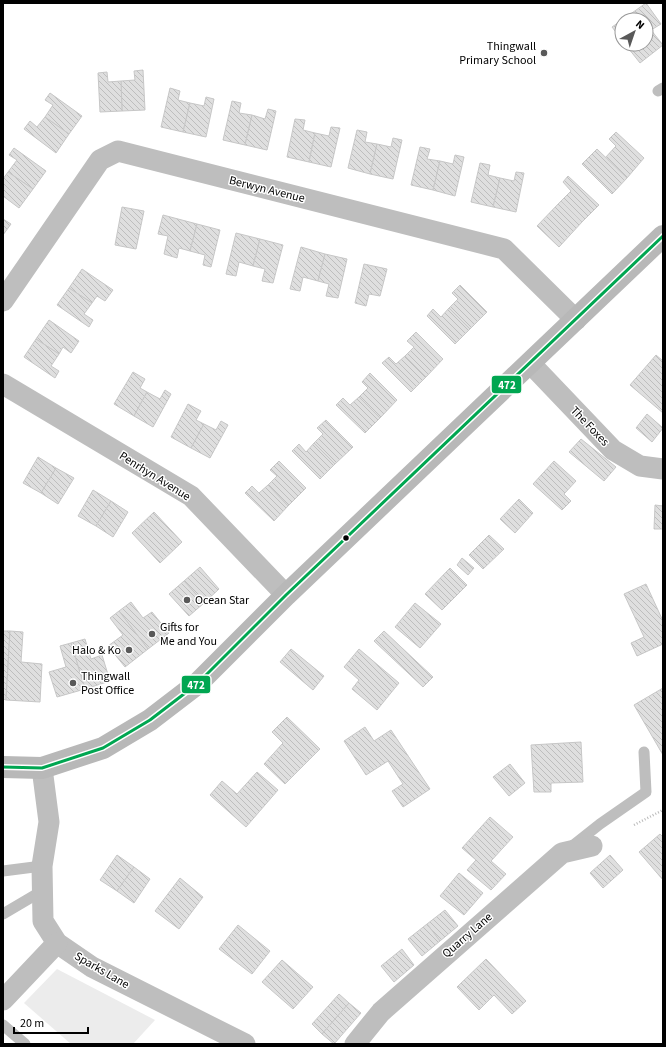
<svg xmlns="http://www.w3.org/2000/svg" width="666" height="1047" font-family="'Source Sans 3',sans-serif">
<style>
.green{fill:#ececec}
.building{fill:url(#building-back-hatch);stroke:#c7c7c7}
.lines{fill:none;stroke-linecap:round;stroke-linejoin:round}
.path{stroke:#b9b9b9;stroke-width:2.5;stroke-dasharray:1 2;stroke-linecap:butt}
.lane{stroke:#bebebe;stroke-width:11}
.street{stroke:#bebebe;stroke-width:21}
.secondary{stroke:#b8b8b8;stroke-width:22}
.bus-1-casing{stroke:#fff;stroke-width:6}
.bus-1{stroke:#00a651;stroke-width:3}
.poi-dot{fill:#595959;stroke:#fff;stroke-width:1.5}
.bus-dot{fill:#000;stroke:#fff;stroke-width:1.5}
.labels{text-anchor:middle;stroke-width:3;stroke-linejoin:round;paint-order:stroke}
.poi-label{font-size:12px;fill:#000;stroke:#fff;text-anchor:start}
.street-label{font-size:12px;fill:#000;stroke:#fff}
.line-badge{stroke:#fff;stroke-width:1.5}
.badge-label{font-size:11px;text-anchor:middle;font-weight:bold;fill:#fff}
</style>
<defs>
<pattern id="building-back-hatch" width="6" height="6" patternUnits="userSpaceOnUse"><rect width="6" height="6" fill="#dfdfdf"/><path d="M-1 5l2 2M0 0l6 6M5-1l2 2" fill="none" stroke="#bebebe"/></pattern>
</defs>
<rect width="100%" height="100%" fill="#fff"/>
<path class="green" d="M57,969l98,51 -22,24h-62l-47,-41z"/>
<g class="building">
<path d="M646,3l15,21 -10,6 12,15 -23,18 -15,-19h21v-24h-24z"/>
<path d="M622,20v20l-10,-13z"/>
<path d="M143,70l2,40 -23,1 -1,-30 14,-1 -1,-9z"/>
<path d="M107,72l1,10 13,-1 1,30 -22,1 -2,-39z"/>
<path d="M170,88l10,3 -2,9 12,3 -7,29 -22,-5z"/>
<path d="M50,93l32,23 -13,18 -24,-17 8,-12 -8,-5z"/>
<path d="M206,97l8,2 -8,38 -23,-5 7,-29 14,3z"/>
<path d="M232,101l9,2 -2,10 13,2 -7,30 -22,-5z"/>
<path d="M268,109l8,2 -9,39 -22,-5 7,-30 13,4z"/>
<path d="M45,117l24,17 -13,19 -32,-24 6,-8 7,6z"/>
<path d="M295,119l10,1 -2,10 12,3 -6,29 -22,-5z"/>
<path d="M331,127l9,1 -9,39 -22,-5 6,-29 14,3z"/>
<path d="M357,130l10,2 -2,10 12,2 -7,30 -22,-6z"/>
<path d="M616,132l28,26 -17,20 -22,-20 11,-12 -7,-7z"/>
<path d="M393,138l9,2 -9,39 -23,-5 7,-30 14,3z"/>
<path d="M420,147l10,2 -3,10 13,2 -7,29 -22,-5z"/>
<path d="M14,148l32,23 -13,18 -25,-17 9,-12 -8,-5z"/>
<path d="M597,149l30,29 -15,16 -30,-30z"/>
<path d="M455,155l9,2 -9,39 -22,-6 7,-29 13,3z"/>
<path d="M480,163l10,2 -2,10 12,3 -7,29 -22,-5z"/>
<path d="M8,172l25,17 -14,19 -16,-12v-17z"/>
<path d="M516,172l8,1 -8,39 -23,-5 7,-29 14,3z"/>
<path d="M568,176l31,29 -17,17 -21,-21 10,-10 -8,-9z"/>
<path d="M561,201l21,21 -23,25 -22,-21z"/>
<path d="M122,207l22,4 -8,38 -21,-4z"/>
<path d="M163,215l34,9 -7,27 -11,-3 -2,10 -13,-4 4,-18 -10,-2z"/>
<path d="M3,219l8,5 -8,11z"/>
<path d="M197,224l23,6 -9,37 -8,-2 2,-10 -15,-4z"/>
<path d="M236,233l24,6 -7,27 -14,-4 -3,14 -10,-2z"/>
<path d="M260,239l23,6 -10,38 -11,-2 3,-12 -12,-3z"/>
<path d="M301,247l24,7 -7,27 -15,-4 -3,14 -10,-2z"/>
<path d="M325,254l22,5 -9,39 -12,-2 3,-12 -11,-3z"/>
<path d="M364,264l23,5 -7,27 -11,-2 -3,12 -11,-3z"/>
<path d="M82,269l31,21 -8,11 -8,-5 -5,7 -23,-15z"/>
<path d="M460,285l27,27 -17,17 -21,-21 9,-9 -6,-6z"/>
<path d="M69,288l23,15 -8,11 9,6 -4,7 -32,-22z"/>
<path d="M449,308l21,21 -15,15 -28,-28 6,-7 8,8z"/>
<path d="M49,320l30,21 -8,12 -8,-6 -4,7 -23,-15z"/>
<path d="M416,332l27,27 -17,18 -21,-21 9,-9 -7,-6z"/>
<path d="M36,339l23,15 -8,12 8,5 -4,7 -31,-21z"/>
<path d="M656,355l7,6v52l-33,-28z"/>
<path d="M405,356l21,21 -15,15 -29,-29 7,-6 7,7z"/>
<path d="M133,372l12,7 -5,9 7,4 -13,24 -20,-12z"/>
<path d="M370,373l27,27 -17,18 -21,-21 9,-9 -6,-6z"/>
<path d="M165,390l6,4 -18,33 -19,-11 13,-24 13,7z"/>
<path d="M359,397l21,21 -15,15 -29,-28 7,-7 7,7z"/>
<path d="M188,404l13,7 -5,9 8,4 -13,24 -20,-11z"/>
<path d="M647,414l16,14 -11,14 -16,-14z"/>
<path d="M326,420l27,27 -18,17 -21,-21 9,-9 -6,-6z"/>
<path d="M221,421l7,4 -18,33 -19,-10 13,-24 12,6z"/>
<path d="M581,439l35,28 -12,14 -35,-29z"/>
<path d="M314,443l21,21 -15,15 -28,-28 7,-7 7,8z"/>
<path d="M38,457l18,11 -15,25 -18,-10z"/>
<path d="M279,461l27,27 -18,18 -20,-21 9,-9 -7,-6z"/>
<path d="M554,461l22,20 -12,13 7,7 -9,9 -29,-26z"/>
<path d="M56,468l18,10 -16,26 -17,-11z"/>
<path d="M268,485l20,21 -14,15 -29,-28 7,-7 7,7z"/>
<path d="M93,490l18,11 -15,25 -18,-10z"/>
<path d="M519,499l14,14 -18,20 -15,-14z"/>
<path d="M111,501l17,11 -15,25 -17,-11z"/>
<path d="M655,505l8,1v23h-9z"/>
<path d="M154,512l28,30 -22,21 -28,-30z"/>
<path d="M489,535l15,14 -21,20 -14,-14z"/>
<path d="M462,558l12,10 -6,7 -11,-10z"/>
<path d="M200,567l19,22 -15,14 -20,-22z"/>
<path d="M450,568l17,17 -25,25 -17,-16z"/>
<path d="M184,581l20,22 -15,13 -20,-22z"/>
<path d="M646,584l17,37v23l-26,12 -6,-13 13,-6 -20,-43z"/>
<path d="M131,602l12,16 9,-6 17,21 -21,16 -29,-38z"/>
<path d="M415,603l26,21 -21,24 -25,-21z"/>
<path d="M119,611l29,38 -23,18 -17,-21 15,-11 -13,-17z"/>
<path d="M3,631h7l-4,69 -3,-1z"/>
<path d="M10,631l13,1 -2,30 21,2 -2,38 -34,-2z"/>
<path d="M384,631l49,46 -10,10 -49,-46z"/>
<path d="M85,639l6,20 11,-4 8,26 -25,8 -14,-46z"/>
<path d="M71,643l14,46 -28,8 -8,-25 17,-5 -6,-21z"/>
<path d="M291,649l33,27 -11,14 -33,-28z"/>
<path d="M359,649l40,34 -22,27 -25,-21 7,-9 -15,-13z"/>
<path d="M663,688v67l-29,-50z"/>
<path d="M287,717l33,32 -35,35 -21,-20 19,-21 -11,-11z"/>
<path d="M365,727l9,14 17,-11 39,59 -27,18 -11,-16 11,-7 -15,-23 -22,14 -22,-34z"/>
<path d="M581,742l2,40 -32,1v9h-17l-3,-47z"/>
<path d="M510,764l15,19 -16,13 -16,-19z"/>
<path d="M257,772l21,18 -32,37 -36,-32 12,-14 15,13z"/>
<path d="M490,817l23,20 -22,24 15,13 -15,16 -24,-20 9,-10 -14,-12z"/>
<path d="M660,834l3,3v43l-24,-28z"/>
<path d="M117,855l17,12 -17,24 -17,-11z"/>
<path d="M610,855l13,15 -20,18 -13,-15z"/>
<path d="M134,867l16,12 -16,24 -17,-12z"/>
<path d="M459,873l24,20 -19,22 -24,-19z"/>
<path d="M180,878l23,19 -24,32 -24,-18z"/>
<path d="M445,910l13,16 -18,15 -13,-17z"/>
<path d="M427,924l13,17 -18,15 -14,-17z"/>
<path d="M238,925l32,26 -18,23 -33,-25z"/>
<path d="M402,949l12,16 -20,17 -13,-16z"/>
<path d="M486,959l40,42 -14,13 -18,-19 -15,15 -22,-23z"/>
<path d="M282,960l31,27 -20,22 -31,-27z"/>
<path d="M339,994l10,9 -27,31 -10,-10z"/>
<path d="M349,1003l12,10 -27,31 -12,-10z"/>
</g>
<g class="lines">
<path class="path" d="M634,825l29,-15"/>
<g class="lane">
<path d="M658,91l5,-3"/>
<path d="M571,847l29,-23 46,-32 -2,-40"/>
<path d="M3,871l39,-5"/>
<path d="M3,914l39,-23"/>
<path d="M3,1025l22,19"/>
</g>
<g class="street">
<path d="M3,301l97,-141 18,-9 386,98 72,71"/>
<path d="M530,363l83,87 27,16 23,3"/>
<path d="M3,384l188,112 95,99"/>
<path d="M42,768l7,54 -7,44 1,55 14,22 35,24 153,77"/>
<path d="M3,1000l54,-57"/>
<path d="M355,1044l26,-32 181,-159 30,-7"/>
</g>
<path class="secondary" d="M3,767l39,1 61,-20 47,-28 47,-36 89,-89 377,-359"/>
<defs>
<path id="bus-1" d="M3,767l39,1 61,-20 47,-28 47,-36 89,-89 377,-359"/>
</defs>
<use href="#bus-1" class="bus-1-casing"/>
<use href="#bus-1" class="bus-1"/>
</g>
<g class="poi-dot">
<circle cx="544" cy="53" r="4"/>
<circle cx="187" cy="600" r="4"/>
<circle cx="152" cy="634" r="4"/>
<circle cx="129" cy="650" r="4"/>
<circle cx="73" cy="683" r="4"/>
</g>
<circle class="bus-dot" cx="346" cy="538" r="3.5"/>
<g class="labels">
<g class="poi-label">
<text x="536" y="50" text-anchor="end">Thingwall<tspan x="536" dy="14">Primary School</tspan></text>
<text x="195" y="604">Ocean Star</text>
<text x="160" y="631">Gifts for<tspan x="160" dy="14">Me and You</tspan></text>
<text x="121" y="654" text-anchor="end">Halo &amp; Ko</text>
<text x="81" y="680">Thingwall<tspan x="81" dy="14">Post Office</tspan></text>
</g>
<g class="street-label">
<text transform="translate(267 189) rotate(14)" y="4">Berwyn Avenue</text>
<text transform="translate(590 426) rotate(46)" y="4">The Foxes</text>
<text transform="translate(155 476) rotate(32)" y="4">Penrhyn Avenue</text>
<text transform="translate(467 935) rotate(-41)" y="4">Quarry Lane</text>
<text transform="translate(102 970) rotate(30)" y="4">Sparks Lane</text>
</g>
</g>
<g class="line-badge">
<rect x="491" y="375" width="31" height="19" rx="4" fill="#00a651"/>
<rect x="181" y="675" width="30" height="19" rx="4" fill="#00a651"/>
</g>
<g class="badge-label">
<text x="507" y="389">472</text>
<text x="196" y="689">472</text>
</g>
<rect width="666" height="1047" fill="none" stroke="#000000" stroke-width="8"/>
<g transform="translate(634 32) rotate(40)"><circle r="19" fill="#ffffff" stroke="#999999"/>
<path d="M0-3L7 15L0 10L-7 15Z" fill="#595959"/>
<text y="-6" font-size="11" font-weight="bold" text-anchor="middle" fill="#000000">N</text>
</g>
<path d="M14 1027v6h74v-6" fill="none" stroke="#000000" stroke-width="2"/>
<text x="20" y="1027" font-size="12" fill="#000000" stroke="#ffffff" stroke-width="3" paint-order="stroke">20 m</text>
</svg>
